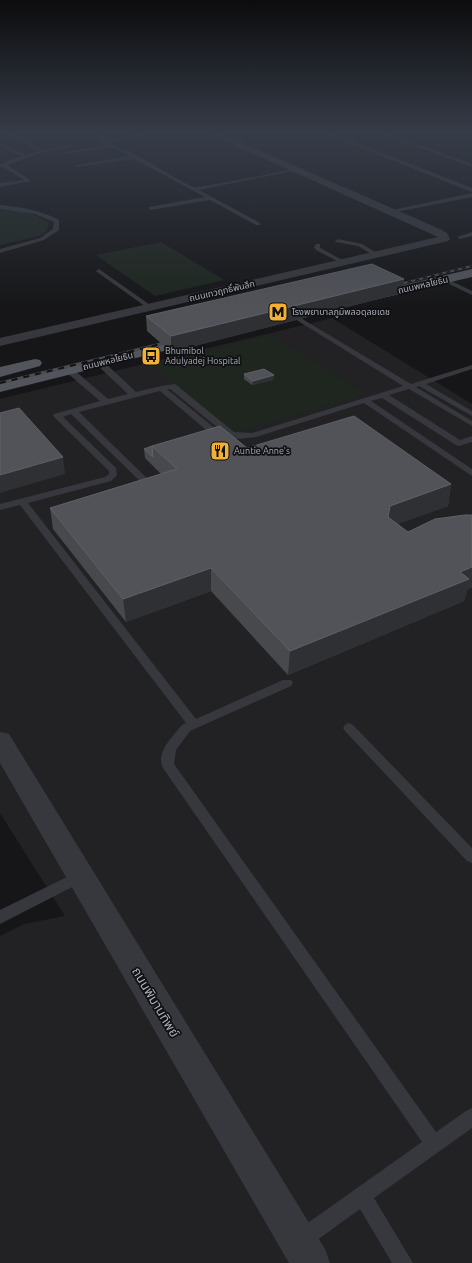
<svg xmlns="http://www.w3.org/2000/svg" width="472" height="1263" font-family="Ubuntu,'Noto Sans Thai',sans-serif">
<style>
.built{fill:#222225}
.green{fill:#1e261f}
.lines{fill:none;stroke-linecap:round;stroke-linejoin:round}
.service{fill:#37383d;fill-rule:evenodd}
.minor{fill:#37383d;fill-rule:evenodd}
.primary{fill:#53555c;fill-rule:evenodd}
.rail-far1-casing{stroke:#4a4c52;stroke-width:2}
.rail-casing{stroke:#4a4c52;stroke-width:3}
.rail-far1{stroke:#111113;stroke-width:1.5;stroke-dasharray:4;stroke-linecap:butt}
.rail{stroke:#111113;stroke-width:2;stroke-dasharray:6;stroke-linecap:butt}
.wall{fill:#47494d}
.shaded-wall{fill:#2f3033}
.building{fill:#525359;stroke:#5f6168}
.labels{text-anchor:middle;stroke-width:3.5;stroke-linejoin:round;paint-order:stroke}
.far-street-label{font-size:9px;fill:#a8adb8;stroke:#111113}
.far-poi-label{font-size:9px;fill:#a8adb8;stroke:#111113;text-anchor:start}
.near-street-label{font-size:13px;fill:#a8adb8;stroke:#111113}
</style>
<rect width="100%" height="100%" fill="#161618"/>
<path class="built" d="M332,318l140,86v859h-472v-327l24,-12 41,-8 -65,-103v-414z"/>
<g class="green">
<path d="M0,210c17,1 35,2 49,13l-2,7 -7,6 -40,9z"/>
<path d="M161,242l63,38 -69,16 -59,-41z"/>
<path d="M271,334l94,60 -134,40 -83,-68z"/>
</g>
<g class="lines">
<g class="service">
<path d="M4,131h6l33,19 31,-5 2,1 -33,6 -36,13 24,16 -31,6v-4l24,-3 -21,-13h-3v-3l22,-8 -22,-10v-3l26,12 12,-4z"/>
<path d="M89,131h5l12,9 54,-9h12l-64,11 2,2 -1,1c14,-2 67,35 84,42 6,2 89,-16 102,-18l2,1 -98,20 61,33v2h-4l-46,-25 -59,10 -2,-1v-2l56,-10 -71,-38 -59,8 2,-2 53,-9 -19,-9 -47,7 2,-2 42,-7 -4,-2h-5l2,-2z"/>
<path d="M319,131h7l146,57v4z"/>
<path d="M374,131h7l91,33v3z"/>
<path d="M472,193v4l-81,16 -3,-2z"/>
<path d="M0,205c21,2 40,5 59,15v10l-15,10 -44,13v-4l40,-11 13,-9 1,-7 -19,-8 -35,-5z"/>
<path d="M472,232v4l-12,3 -3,-2z"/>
<path d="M338,239l24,5 18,11 -5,1 -17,-10 -22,-4 -1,-1z"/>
<path d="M316,244h4v4l26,14 -5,1 -25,-13 -2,-3z"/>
<path d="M99,269l54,38v2h-4l-52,-37 -1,-1z"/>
<path d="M443,279h4l25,12v4l-29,-14z"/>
<path d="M290,314h4l117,70 61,-19v4l-46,15 46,27v5l-53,-30 -3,1 56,34v5l-63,-37 -20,6 71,45 12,-4v6l-13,4 -3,-1 -74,-47 -11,3 101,68v7l-108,-73 -108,34 -17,2 -11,-3 -58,-47h-3l56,46 1,2 -1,2h-6l-57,-48 -81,21 77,75 2,2 -2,2h-6l-79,-77 -8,3 53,51 1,7 -6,6 -83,22 168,216 87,-39h8l2,3 -2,3 -101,45 -14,19 -2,14 262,368 30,-21 6,-3v20l-98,70 39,65h-21l-32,-54 -51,37 -7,3 -7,-3 -3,-7 3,-7 127,-90 -259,-374c-8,-15 10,-32 19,-43l4,-2 -166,-218 -20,5v-6l105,-27 4,-3v-3l-56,-55 1,-2 46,-13 -34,-29v-4h6l36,31 20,-5 -31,-29v-4h6l33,31 25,-6 14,-2 59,48 18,1 151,-47 -113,-70z"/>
<path d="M349,723l4,2 119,123v15l-5,-2 -122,-130 -2,-3 2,-3z"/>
<path d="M81,870l5,2 2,4 -2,4 -86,44v-14z"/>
</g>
<g class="minor">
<path d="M203,131h12l225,98 7,4 3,6 -2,2 -4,1 -444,104v-8l438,-101z"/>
<path d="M0,732l9,2 316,515 5,14h-41l-289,-500z"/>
</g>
<g class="primary">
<path d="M472,269v8l-98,23 -5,-1 -2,-3 2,-3z"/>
<path d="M195,335l5,1 2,3 -2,3 -200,50v-10z"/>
<path d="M35,359l5,1 2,3 -2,3 -40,11v-10z"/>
</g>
<defs>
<g id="rail-far1">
<path d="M392,286l80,-20"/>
<path d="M164,343l7,-2"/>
</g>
<path id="rail" d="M0,383l169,-41"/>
</defs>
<use href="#rail-far1" class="rail-far1-casing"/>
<use href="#rail" class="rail-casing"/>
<use href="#rail-far1" class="rail-far1"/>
<use href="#rail" class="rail"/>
</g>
<g class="wall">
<path d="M404,279l-2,14 -231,59 -24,-21 -1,-15z"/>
<path d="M244,374l30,1 -1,5 -21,5 -8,-6z"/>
<path d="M152,446l95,2 204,36 -3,22 -51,18 11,8 64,-17v72l-5,3 -3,11 -176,74 -77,-84 -85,31 -73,-93 -3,-21 111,-34 -16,-16 -1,-9z"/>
</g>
<g class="shaded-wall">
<path d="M404,279l-2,14 -231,59v-16z"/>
<path d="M274,375l-1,5 -21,5 1,-4z"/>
<path d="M63,457l2,17 -65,19v-18z"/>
<path d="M451,484l-3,22 -61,22 1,-11 2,-11z"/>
<path d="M472,567v20l-5,3 -3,11 -176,74 2,-24z"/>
<path d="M211,568v23l-85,31 -3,-23z"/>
</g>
<g class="building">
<path d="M372,264l32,15 -233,57 -25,-20z"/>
<path d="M264,369l10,6 -21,6 -9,-7z"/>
<path d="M19,408l44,49 -63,18v-62z"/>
<path d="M354,416l97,68 -61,22 -2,11 20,15 27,-13 30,-4h7v52l-12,5 9,7 -179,72 -79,-83 -88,31 -73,-91 127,-39 -25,-23 68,-20 27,22z"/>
<path d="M152,446l1,11 -9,-8z"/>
</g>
<linearGradient id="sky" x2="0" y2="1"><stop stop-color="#0c0c0d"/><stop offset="0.43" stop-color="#363c48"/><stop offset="1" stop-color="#363c48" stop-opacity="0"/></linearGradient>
<rect width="472" height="308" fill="url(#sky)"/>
<defs>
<symbol id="metro-square" viewBox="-11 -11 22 22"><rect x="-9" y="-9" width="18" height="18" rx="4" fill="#f2b134" stroke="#111113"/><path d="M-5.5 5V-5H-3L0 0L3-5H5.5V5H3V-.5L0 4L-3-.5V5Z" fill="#111"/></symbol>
<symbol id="bus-square" viewBox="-11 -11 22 22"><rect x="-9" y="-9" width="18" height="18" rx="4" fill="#f2b134" stroke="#111113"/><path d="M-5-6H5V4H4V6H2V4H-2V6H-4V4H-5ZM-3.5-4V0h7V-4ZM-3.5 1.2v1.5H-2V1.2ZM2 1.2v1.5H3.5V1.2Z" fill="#111"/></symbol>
<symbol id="restaurant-square" viewBox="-11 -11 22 22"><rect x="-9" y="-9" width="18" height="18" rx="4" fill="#f2b134" stroke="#111113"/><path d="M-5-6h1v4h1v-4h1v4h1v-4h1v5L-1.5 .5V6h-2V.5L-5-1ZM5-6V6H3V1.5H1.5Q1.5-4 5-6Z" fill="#111"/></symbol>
</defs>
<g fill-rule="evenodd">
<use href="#metro-square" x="267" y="301" width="22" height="22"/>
<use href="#bus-square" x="140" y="345" width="22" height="22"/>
<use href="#restaurant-square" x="209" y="440" width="22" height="22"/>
</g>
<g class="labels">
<g class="far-street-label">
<text transform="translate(423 285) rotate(-13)" y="3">ถนนพหลโยธิน</text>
<text transform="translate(222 291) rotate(-13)" y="3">ถนนเทวฤทธิ์พันลึก</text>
<text transform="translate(108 361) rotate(-14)" y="3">ถนนพหลโยธิน</text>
</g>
<g class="far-poi-label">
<text x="292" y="315">โรงพยาบาลภูมิพลอดุลยเดช</text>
<text x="165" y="354">Bhumibol<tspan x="165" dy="10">Adulyadej Hospital</tspan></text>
<text x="234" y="454">Auntie Anne's</text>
</g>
<g class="near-street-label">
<text transform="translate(156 1002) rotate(59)" y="5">ถนนพิมานทิพย์</text>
</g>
</g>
</svg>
